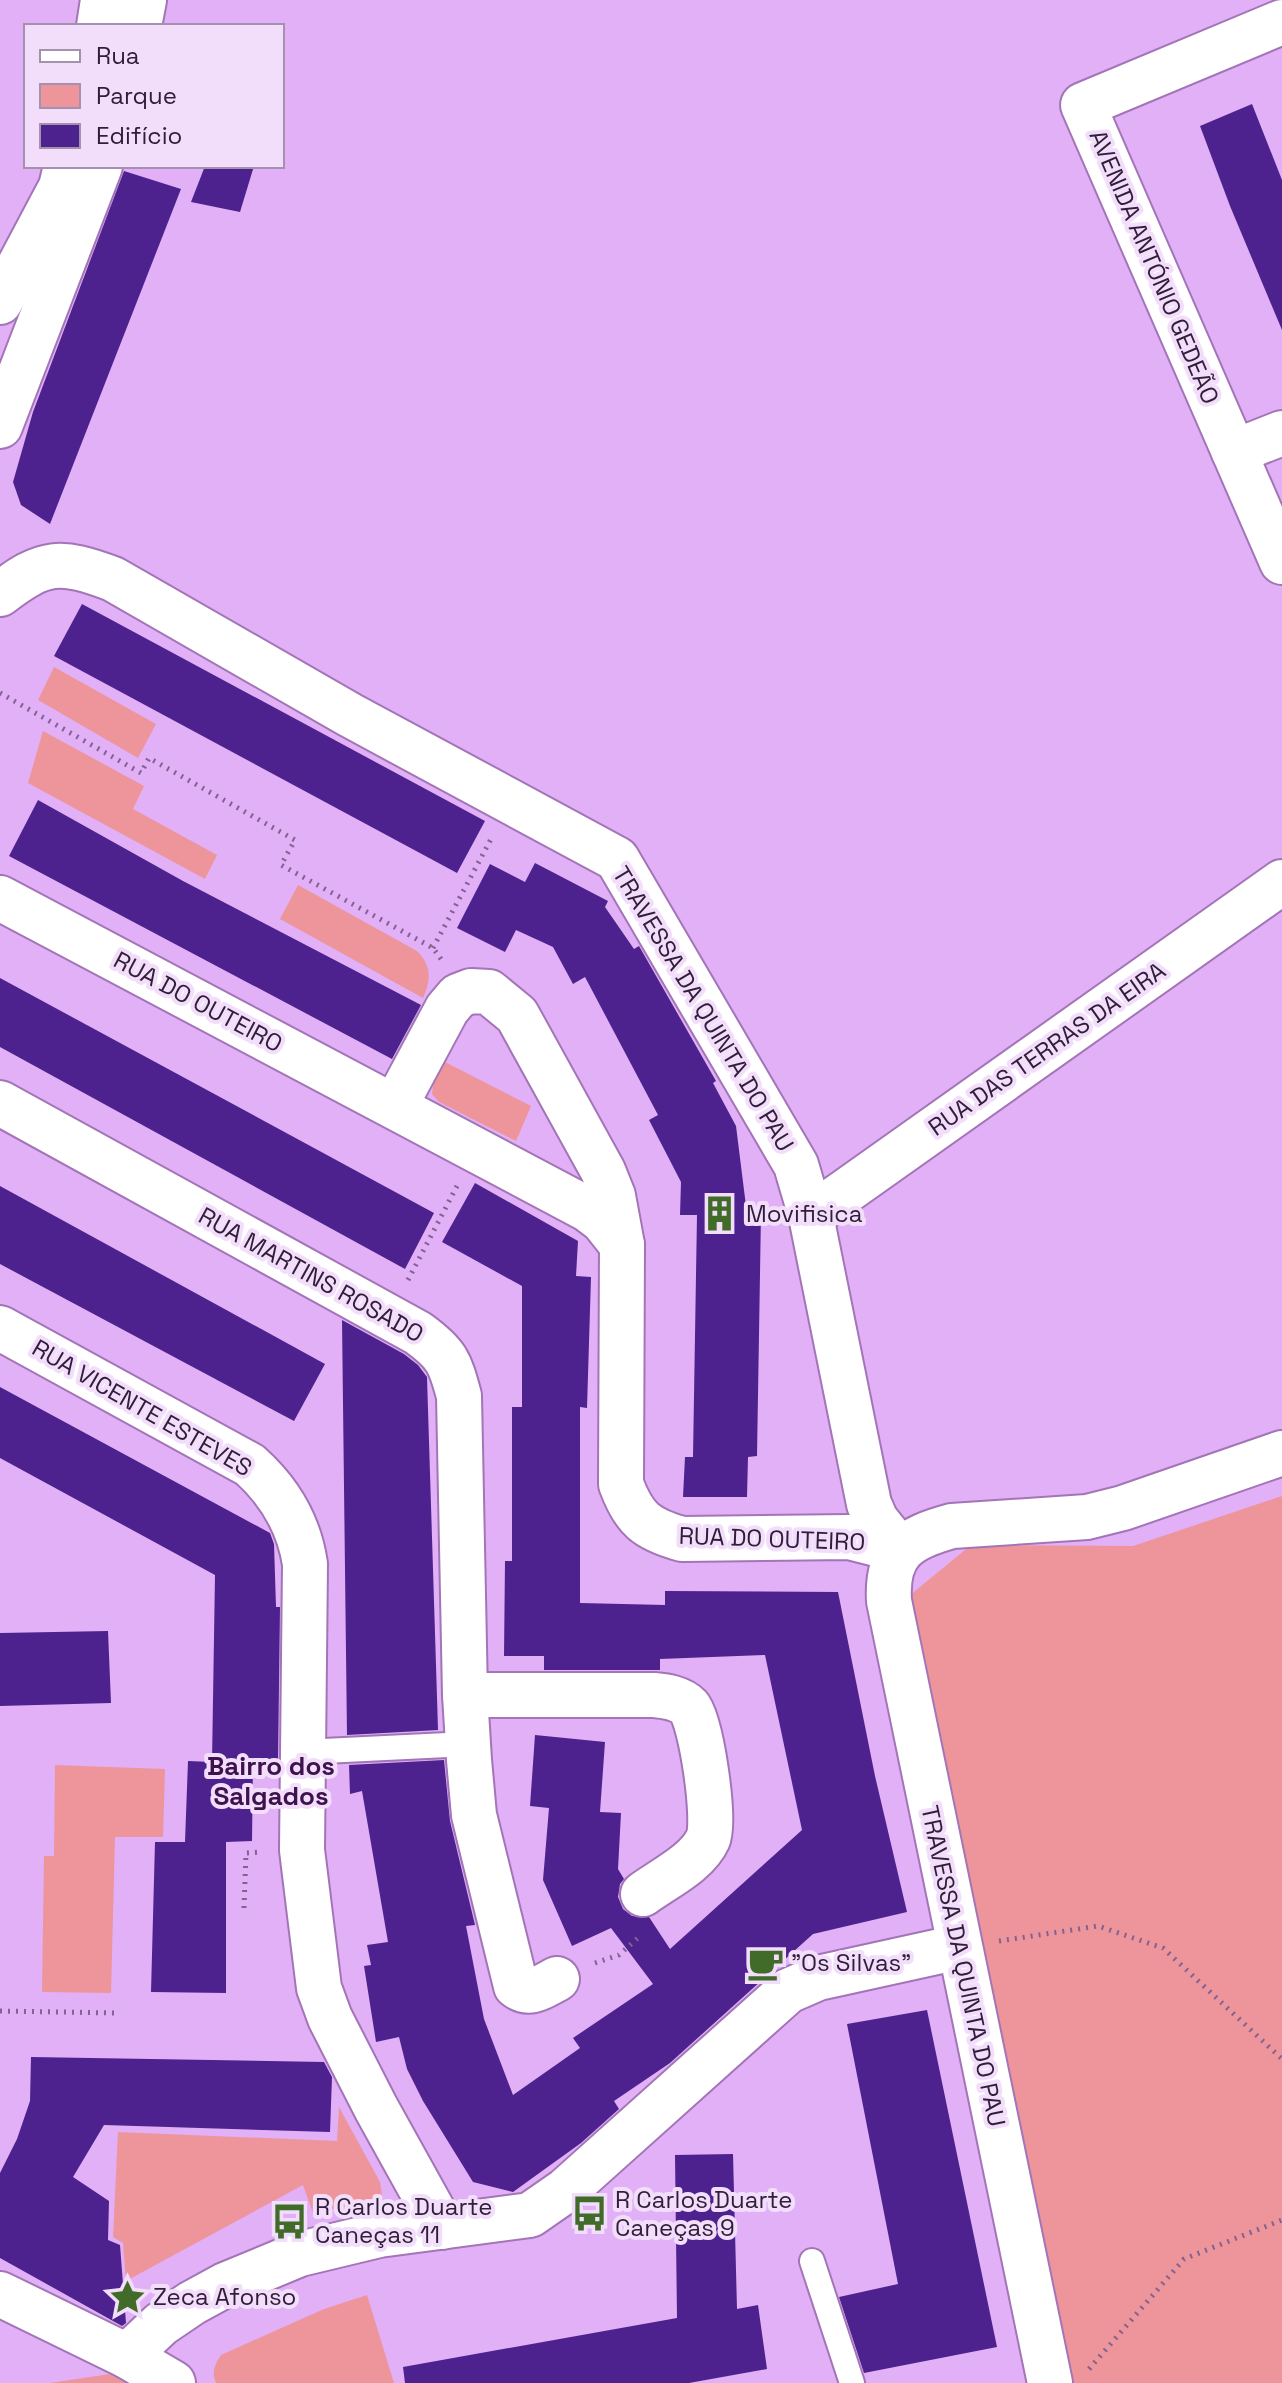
<svg xmlns="http://www.w3.org/2000/svg" width="1282" height="2383" font-family="'Space Grotesk',sans-serif">
<style>
.green{fill:#ee959b}
.building{fill:#4d228e}
.lines{fill:none;stroke-linecap:round;stroke-linejoin:round}
.service-casing{stroke:#a375b7;stroke-width:28}
.minor-casing{stroke:#a375b7;stroke-width:48}
.secondary-casing{stroke:#a375b7;stroke-width:48}
.path{stroke:#836291;stroke-width:5;stroke-dasharray:2 6;stroke-linecap:butt}
.service{stroke:#fff;stroke-width:24}
.minor{stroke:#fff;stroke-width:44}
.secondary{stroke:#fff;stroke-width:44}
.labels{text-anchor:middle;stroke-width:8;stroke-linejoin:round;paint-order:stroke}
.street-label{font-size:24px;fill:#301d38;stroke:#f2defb}
.poi-label{font-size:24px;fill:#301d38;stroke:#f2defb;text-anchor:start}
.neighbourhood-label{font-size:26px;font-weight:bold;fill:#3d124d;stroke:#f2defb}
</style>
<rect width="100%" height="100%" fill="#e1b0f6"/>
<g class="green">
<path d="M54,667l102,57 -18,34 -100,-58z"/>
<path d="M43,731l101,55 -11,23 84,46 -12,24 -177,-96z"/>
<path d="M298,885l119,66c15,15 14,29 6,47l-143,-79z"/>
<path d="M445,1062l86,44 -15,35 -77,-39 -7,-8 1,-9z"/>
<path d="M1282,1496v887h-233l19,-28 -170,-750 73,-60 162,1z"/>
<path d="M55,1765l110,4 -2,68h-48l-4,156 -69,-1 2,-136h10z"/>
<path d="M339,2107l41,75 2,13 -3,5 -66,13 -10,-28 -177,96 -3,-38 -10,-6 5,-105 219,9z"/>
<path d="M367,2295l27,88h-178c-5,-11 -1,-19 5,-28l103,-46z"/>
<path d="M110,2374l16,9h-76z"/>
</g>
<g class="building">
<path d="M1252,104l30,76v150l-52,-124 -30,-80z"/>
<path d="M205,166h49l-14,46 -49,-10z"/>
<path d="M124,171l57,18 -131,335 -29,-19 -8,-23 20,-70z"/>
<path d="M82,604l403,217 -28,52 -403,-217z"/>
<path d="M38,800l145,81 238,124 -29,54 -383,-203z"/>
<path d="M535,863l73,38 -3,6 29,42 5,-3 77,135 -3,2 23,43 11,88 14,-1 -4,243 -9,1 -1,40h-64l2,-40h8l4,-242h-17l1,-33 -32,-62 9,-5 -73,-138 -12,7 -20,-37 -37,-17 -11,22 -48,-24 33,-64 35,18z"/>
<path d="M0,978l434,235 -29,56 -405,-222z"/>
<path d="M475,1183l103,58 -2,35 15,1 -4,131 -7,-1v196l85,2v-14l173,1 37,184 32,136 -94,22 -143,129 -56,38 5,8 -38,34 -68,49 -40,-10 -50,-81 -16,-32 -8,-32 -23,5 -12,-76 7,-1 -4,-20 21,-3 -26,-151 -12,3 -1,-29 95,-5 6,61 25,104 -9,1 18,93 29,76 67,-47 -7,-10 80,-54 -42,-56 -39,18 -29,-66 6,-72 -19,-2 5,-71 70,7 -5,70 21,1 -3,56 6,10 -4,5 -2,13 5,12 9,7 17,1 21,32 132,-119 -37,-175 -105,4v11h-116v-14h-40l1,-95h7v-154h10v-121l-80,-44z"/>
<path d="M0,1186l325,178 -31,57 -294,-157z"/>
<path d="M342,1320l62,34 14,11 9,12 11,353 -91,5z"/>
<path d="M0,1387l270,146 4,11 2,63h4l-2,155h-25l-1,79 -26,1v151l-75,-1 4,-150h30l3,-81 24,1 3,-187 -215,-117z"/>
<path d="M108,1631l3,72 -111,3v-73z"/>
<path d="M927,2010l70,337 -133,26 -25,-76 59,-13 -51,-260z"/>
<path d="M31,2057l293,5 8,15 -2,55 -226,-7 -31,52 36,24 -1,39 12,5 6,78 -4,3 -122,-68v-85l17,-34 13,-38z"/>
<path d="M733,2154l4,155 21,-4 9,64 -78,14h-284l-2,-16 274,-49 -2,-163z"/>
</g>
<g class="lines">
<defs>
<g id="service">
<path d="M303,1752l165,-8"/>
<path d="M812,2261l40,122"/>
</g>
<g id="minor">
<path d="M1282,22l-199,83 199,457"/>
<path d="M1234,452l48,-19"/>
<path d="M0,594c44,-34 60,-35 113,-15l237,136 267,144 179,306 15,51 58,288 7,16 24,30"/>
<path d="M0,898l587,311 16,12 19,24"/>
<path d="M0,1103l418,230c29,21 32,29 41,63l6,299 4,65 5,55 42,171c14,11 27,0 41,-7"/>
<path d="M395,1106l52,-97 11,-13 13,-5 18,1 28,23 86,156 10,25 9,49 -1,239c13,35 25,45 61,55l167,-2 51,13"/>
<path d="M811,1216l471,-334"/>
<path d="M0,1328l250,137c30,27 49,59 55,99l-3,286 17,138 11,30 46,90 66,119"/>
<path d="M465,1695h189c12,1 26,3 35,12 12,13 27,114 19,132 -11,24 -43,39 -65,55"/>
<path d="M0,2294l127,62 34,-32 31,-21 33,-18 75,-31 79,-19 151,-20 36,-25 222,-199 30,-13 141,-31"/>
<path d="M127,2356l46,27"/>
<path d="M1050,2383l-161,-782c-3,-50 19,-63 63,-75l135,-9 36,-9 159,-55"/>
</g>
<g id="secondary">
<path d="M99,26l4,-26"/>
<path d="M139,26l5,-26"/>
<path d="M0,302l61,-115 5,-21"/>
<path d="M0,426l100,-260"/>
</g>
</defs>
<use href="#service" class="service-casing"/>
<use href="#minor" class="minor-casing"/>
<use href="#secondary" class="secondary-casing"/>
<g class="path">
<path d="M0,693l141,80 8,-15 146,82 -14,25 152,83 8,11"/>
<path d="M433,948l58,-109"/>
<path d="M408,1280l49,-94"/>
<path d="M244,1908l2,-55 16,-1"/>
<path d="M999,1941l99,-15 65,22 119,111"/>
<path d="M595,1963l24,-8 21,-19"/>
<path d="M0,2011l118,2"/>
<path d="M1089,2369l95,-110 98,-39"/>
</g>
<use href="#service" class="service"/>
<use href="#minor" class="minor"/>
<use href="#secondary" class="secondary"/>
</g>
<defs>
<symbol id="building-bare" viewBox="-9 -9 18 18"><path d="M-4-6H4V6H1V3H-1V6H-4ZM-2.5-4.3h1.7v1.8h-1.7ZM.8-4.3h1.7v1.8H.8ZM-2.5-1h1.7V.8h-1.7ZM.8-1h1.7V.8H.8Z" fill="#406b28" stroke="#f2defb" stroke-width="2.5" paint-order="stroke"/></symbol>
<symbol id="cafe-bare" viewBox="-9 -9 18 18"><path d="M-5.5-4.5H6V0H3Q3 3.5 0 3.5H-2.5Q-5.5 3.5-5.5 0ZM3-3.2v2h1.7v-2ZM-6 4.5H4V6H-6Z" fill="#406b28" stroke="#f2defb" stroke-width="2.5" paint-order="stroke"/></symbol>
<symbol id="bus-bare" viewBox="-9 -9 18 18"><path d="M-5-6H5V4H4V6H2V4H-2V6H-4V4H-5ZM-3.5-4V0h7V-4ZM-3.5 1.2v1.5H-2V1.2ZM2 1.2v1.5H3.5V1.2Z" fill="#406b28" stroke="#f2defb" stroke-width="2.5" paint-order="stroke"/></symbol>
<symbol id="sight-bare" viewBox="-9 -9 18 18"><path d="M0-6L1.8-2.2L6-1.7L2.9 1.2L3.7 5.4L0 3.3L-3.7 5.4L-2.9 1.2L-6-1.7L-1.8-2.2Z" fill="#406b28" stroke="#f2defb" stroke-width="2.5" paint-order="stroke"/></symbol>
</defs>
<g fill-rule="evenodd">
<use href="#building-bare" x="694" y="1188" width="51" height="51"/>
<use href="#cafe-bare" x="740" y="1938" width="51" height="51"/>
<use href="#bus-bare" x="564" y="2188" width="51" height="51"/>
<use href="#bus-bare" x="264" y="2196" width="51" height="51"/>
<use href="#sight-bare" x="102" y="2272" width="51" height="51"/>
</g>
<g class="labels">
<g class="street-label">
<text transform="translate(1154 267) rotate(67)" y="8">AVENIDA ANTÓNIO GEDEÃO</text>
<text transform="translate(198 1002) rotate(28)" y="8">RUA DO OUTEIRO</text>
<text transform="translate(703 1009) rotate(59)" y="8">TRAVESSA DA QUINTA DO PAU</text>
<text transform="translate(1047 1049) rotate(-35)" y="8">RUA DAS TERRAS DA EIRA</text>
<text transform="translate(311 1275) rotate(29)" y="8">RUA MARTINS ROSADO</text>
<text transform="translate(142 1408) rotate(30)" y="8">RUA VICENTE ESTEVES</text>
<text transform="translate(772 1539) rotate(2)" y="8">RUA DO OUTEIRO</text>
<text transform="translate(963 1966) rotate(78)" y="8">TRAVESSA DA QUINTA DO PAU</text>
</g>
<g class="poi-label">
<text x="746" y="1222">Movifisica</text>
<text x="791" y="1971">"Os Silvas"</text>
<text x="615" y="2208">R Carlos Duarte<tspan x="615" dy="28">Caneças 9</tspan></text>
<text x="315" y="2215">R Carlos Duarte<tspan x="315" dy="28">Caneças 11</tspan></text>
<text x="153" y="2305">Zeca Afonso</text>
</g>
<g class="neighbourhood-label">
<text x="271" y="1775">Bairro dos<tspan x="271" dy="30">Salgados</tspan></text>
</g>
</g>
<rect x="24" y="24" width="260" height="144" fill="#f2defb" stroke="#a491ad" stroke-width="2"/>
<rect x="40" y="50" width="40" height="12" fill="#ffffff" stroke="#a491ad" stroke-width="2"/>
<text x="96" y="64" font-size="24" fill="#301d38">Rua</text>
<rect x="40" y="84" width="40" height="24" fill="#ee959b" stroke="#a491ad" stroke-width="2"/>
<text x="96" y="104" font-size="24" fill="#301d38">Parque</text>
<rect x="40" y="124" width="40" height="24" fill="#4d228e" stroke="#a491ad" stroke-width="2"/>
<text x="96" y="144" font-size="24" fill="#301d38">Edifício</text>
</svg>
